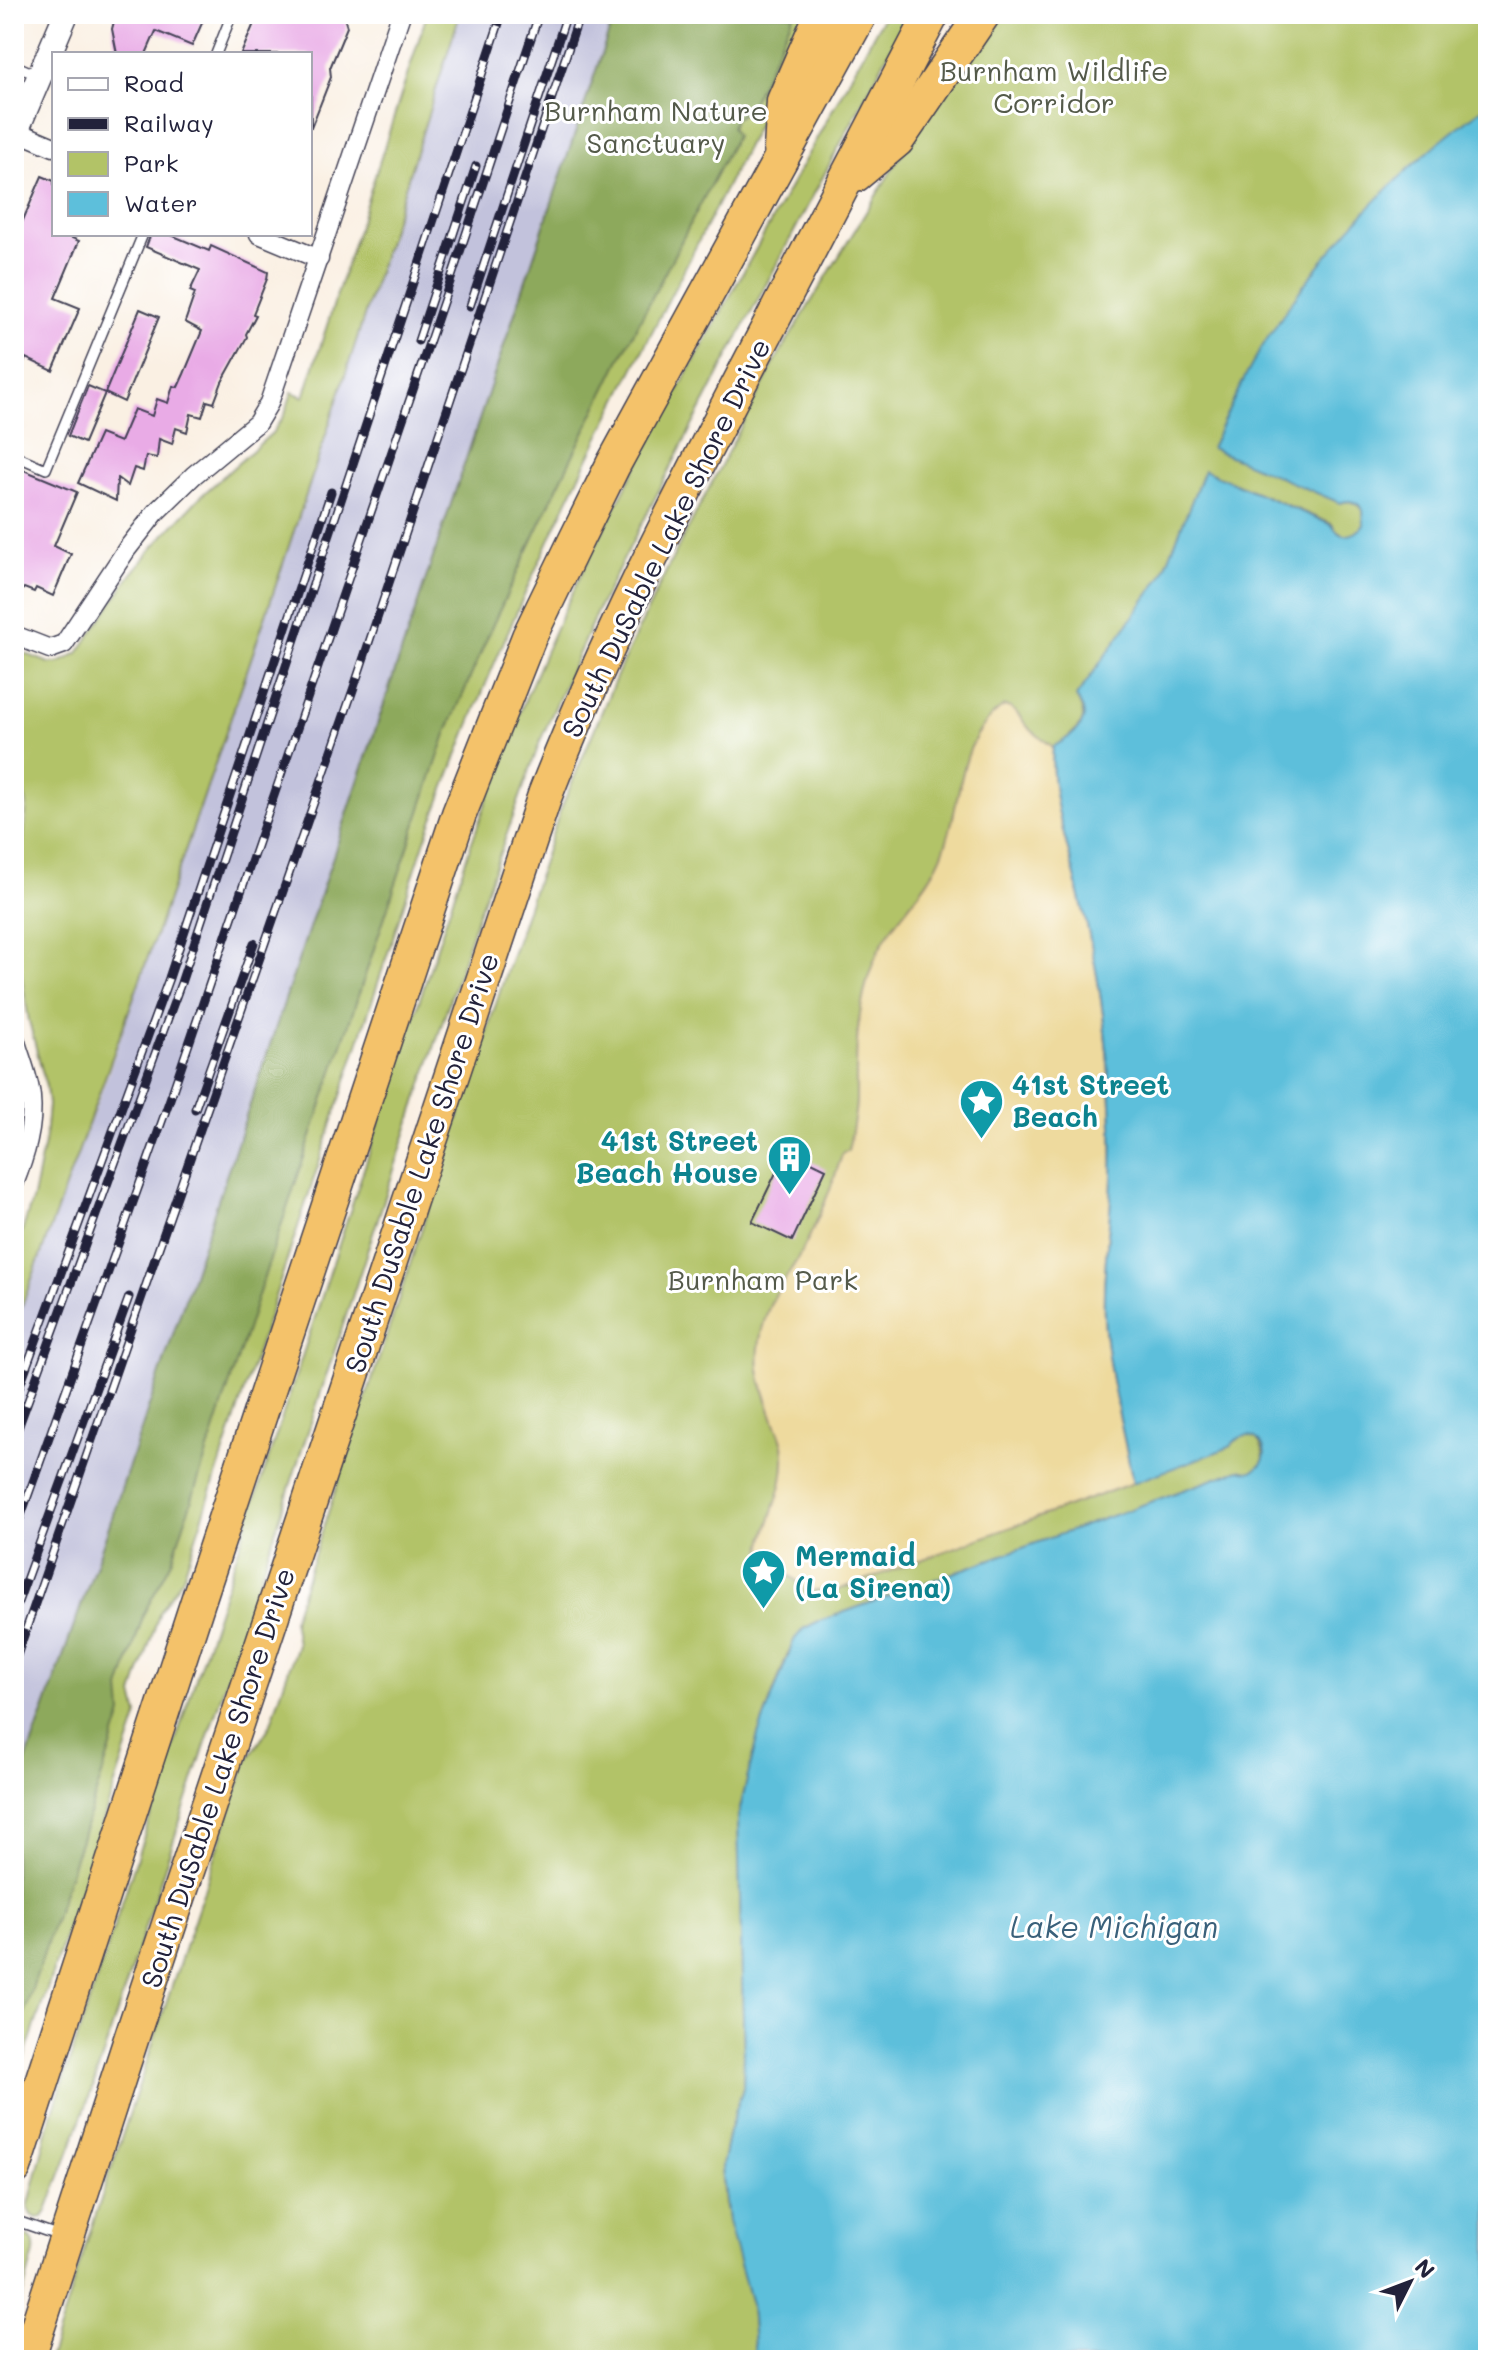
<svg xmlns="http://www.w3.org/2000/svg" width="1502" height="2374" font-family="Mali,sans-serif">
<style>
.industrial{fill:#c2c2dc}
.green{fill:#b2c367;stroke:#6a7251;stroke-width:2}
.forest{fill:#8da95c;stroke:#58664c;stroke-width:2}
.sand{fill:#eeda9e;stroke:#887e6c;stroke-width:2}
.water{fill:#5dbfdb;stroke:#40708b;stroke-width:2}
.building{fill:#e9abe6}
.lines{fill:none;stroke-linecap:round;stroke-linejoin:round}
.service-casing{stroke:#424154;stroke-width:12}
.minor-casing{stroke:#424154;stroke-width:21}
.tertiary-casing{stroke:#424154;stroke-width:27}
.motorway-casing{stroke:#424154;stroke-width:37}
.service{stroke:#fff;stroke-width:9}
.minor{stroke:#fff;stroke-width:18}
.tertiary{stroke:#fff;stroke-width:24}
.motorway{stroke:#f4c26a;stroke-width:34}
.rail-casing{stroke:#22223b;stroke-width:9}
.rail{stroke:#fff;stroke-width:6;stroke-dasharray:18;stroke-linecap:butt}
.labels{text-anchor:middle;stroke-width:6;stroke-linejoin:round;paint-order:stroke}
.park-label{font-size:28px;fill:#545a4a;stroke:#fff}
.street-label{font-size:28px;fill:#22223b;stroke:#fff}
.culture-label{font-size:28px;font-weight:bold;fill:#0d838f;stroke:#fff;text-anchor:start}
.water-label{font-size:30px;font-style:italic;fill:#3a617b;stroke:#fff}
</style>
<rect width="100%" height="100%" fill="#fff"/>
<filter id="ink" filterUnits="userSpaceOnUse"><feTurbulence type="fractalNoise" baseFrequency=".0125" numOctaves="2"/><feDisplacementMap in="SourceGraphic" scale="16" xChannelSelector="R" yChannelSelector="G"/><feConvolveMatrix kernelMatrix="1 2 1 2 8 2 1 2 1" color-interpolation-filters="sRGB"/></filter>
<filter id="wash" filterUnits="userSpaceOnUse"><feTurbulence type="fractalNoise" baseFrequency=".006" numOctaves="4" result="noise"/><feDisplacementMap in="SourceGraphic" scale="32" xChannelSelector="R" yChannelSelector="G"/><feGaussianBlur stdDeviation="1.8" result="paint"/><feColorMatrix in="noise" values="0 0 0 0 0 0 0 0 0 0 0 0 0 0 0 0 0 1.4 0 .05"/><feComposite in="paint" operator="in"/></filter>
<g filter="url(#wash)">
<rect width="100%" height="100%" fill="#faf0e3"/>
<path class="industrial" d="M460,14h155l-513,1533 -88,248v-468l94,-253 123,-359 77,-225z"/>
<g class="green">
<path d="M427,14h33c-51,159 -100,319 -153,478 -93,280 -190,558 -293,835v-70l19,-60 12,-59 3,-33 -2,-19 -17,-65 -11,-67 -2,-38 11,-112 -5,-18 -8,-9v-128l35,14h10l19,-10 52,-77 25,-31 45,-48 72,-64 13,-19 7,-22 12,5z"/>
<path d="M615,14h197c-71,149 -150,295 -223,443 -62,125 -116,252 -164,383l-242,737 -23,34 -27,83 5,21 -124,374v-294l88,-248z"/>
<path d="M885,14h24l-187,354 -123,239 -58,132 -63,175 -391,1190 -40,107 -4,6 -6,1 -6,-3 -3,-7 21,-84 420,-1274c21,-58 41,-117 66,-174 29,-70 64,-138 99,-205z"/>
<path d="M995,14h493v91c-126,93 -214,199 -276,343l128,55c10,-4 17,-1 23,7l1,15c-10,13 -24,15 -32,-1l-128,-54 -42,106 -86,121c12,21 9,26 -9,41l66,744 97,-35c29,-42 54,39 9,23l-422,152 -14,7 -16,26 -29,80 -20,82 6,238 -1,33 -14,44 -7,34 3,38 26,100 4,56h-706l39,-122 159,-477 23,-35 27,-82 -4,-25 247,-749 20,-59 60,-143 53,-111 105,-201 118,-193z"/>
<path d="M22,2236c12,0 13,7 12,17l-20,73v-78l3,-8z"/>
</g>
<path class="forest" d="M615,14h179l-44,93 -15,12 -4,8 5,9 -117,225 -62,127 -63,134 -48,112 -178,531 -96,296 -28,52 -24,76 2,25 -108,330v-249l88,-248z"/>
<path class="sand" d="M1004,706c15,3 16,14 26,23 7,6 15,12 23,18 -4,48 14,94 25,142 12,46 22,95 27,143 5,47 9,97 7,145 -1,47 -10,92 -8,139 3,56 19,112 29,167l-298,108h-31c-10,-19 -26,-18 -43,-28 1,-42 29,-72 22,-118 -2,-9 -7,-19 -10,-28 -14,-38 -20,-55 -9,-95 7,-26 24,-46 37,-69 17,-32 31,-66 42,-101l5,-1c3,-16 7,-32 8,-49 0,-34 -1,-69 7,-103 5,-26 15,-52 30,-73 18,-24 41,-48 51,-77 19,-49 11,-109 60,-143z"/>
<path class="water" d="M1488,105v2255h-733l-4,-56 -23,-83 -6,-55 7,-34 14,-44 1,-33 -6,-238 20,-82 36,-95 9,-11 14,-7 422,-152c7,2 12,3 18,-2 22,-16 -8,-49 -27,-21l-97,36c-10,-55 -26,-111 -29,-167 -2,-47 7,-92 8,-139 2,-48 -2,-98 -7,-145 -5,-48 -15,-97 -27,-143 -11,-48 -29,-94 -25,-142 11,-7 31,-17 31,-32 0,-6 -5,-13 -8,-18l86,-121 42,-106 128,55c8,15 22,12 32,0l-1,-15c-5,-8 -13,-11 -23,-7l-129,-55c17,-37 34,-74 56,-109 57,-91 133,-172 221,-234z"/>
<g id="blocks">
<g class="building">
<path d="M116,14h90l-14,32 -36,-15 -10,23h-29l-5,-25z"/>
<path d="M258,14h85l4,13 -17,41 1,9 -20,51 -1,-74h-69z"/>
<path d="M42,176l12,5v53h9l16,7 -24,57 25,10 -27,63 -27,-13 -12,28v-145z"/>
<path d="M151,234h18l40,17 2,-5 57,26 -1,7 -14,35 3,1 -10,19 1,3 -25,45 -8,21 -7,-2 -5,16 -11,-3 -4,18 -11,-4 -4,16 -13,-5 -2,19 -11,-2 -3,15 -9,-3 -6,18 -11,-8 -1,23 -38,-18 22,-49 20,8 14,-33 18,7 5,-17 11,4 5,-17 5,1 6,-13 18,-43 -17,-9 10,-29 -5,-2 10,-21 -54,-23z"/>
<path d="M140,309l19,8 -35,85 -19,-9z"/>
<path d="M88,386l17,7 -21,50 -16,-7z"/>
<path d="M14,466l63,26 -23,54 17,8 -18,42 -17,-8 -2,4 -10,-4 -10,13z"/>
<path d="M787,1150l39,19 -34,72 -40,-19z"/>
</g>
</g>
</g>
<g filter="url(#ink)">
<use href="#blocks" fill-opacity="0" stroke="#424154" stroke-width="2"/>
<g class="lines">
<defs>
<g id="service">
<path d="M216,54l16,-40"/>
<path d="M14,65l23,10"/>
<path d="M14,455l32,14 97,-235"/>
<path d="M14,2220l46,16"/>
</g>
<g id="minor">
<path d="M16,131l38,16"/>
<path d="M259,234l60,25"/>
<path d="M14,635l36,14 14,-5 63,-95 29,-37 38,-37 63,-52 12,-20 132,-389"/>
<path d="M14,1035c5,20 15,41 17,62 3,30 -6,59 -17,87"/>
</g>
<path id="tertiary" d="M14,136l52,-122"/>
<g id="motorway">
<path d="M781,149l3,-48 38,-87"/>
<path d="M855,175l42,-35 86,-126"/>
<path d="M14,2168l185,-570 260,-784 70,-177 46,-95 38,-77 247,-451"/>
<path d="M27,2360l107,-330 411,-1235c58,-149 131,-290 205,-432 61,-116 121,-233 182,-349"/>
</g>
</defs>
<use href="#service" class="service-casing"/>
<use href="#minor" class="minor-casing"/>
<use href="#tertiary" class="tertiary-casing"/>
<use href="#motorway" class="motorway-casing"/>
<use href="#service" class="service"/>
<use href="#minor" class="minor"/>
<use href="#tertiary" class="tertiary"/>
<use href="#motorway" class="motorway"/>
<defs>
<g id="rail">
<path d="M470,306l97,-292"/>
<path d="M418,341l58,-175"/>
<path d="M195,1109l59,-166"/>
<path d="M14,1401l155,-423 162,-486"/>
<path d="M14,1439l167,-456 321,-969"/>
<path d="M14,1535l156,-436 282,-823 87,-262"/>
<path d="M14,1613l115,-316"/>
<path d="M14,1664l339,-974 227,-676"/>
</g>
</defs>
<use href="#rail" class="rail-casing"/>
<use href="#rail" class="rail"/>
</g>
</g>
<defs>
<symbol id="sight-pin" viewBox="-11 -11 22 30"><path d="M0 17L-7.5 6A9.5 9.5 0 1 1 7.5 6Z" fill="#0f9aa8" stroke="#fff"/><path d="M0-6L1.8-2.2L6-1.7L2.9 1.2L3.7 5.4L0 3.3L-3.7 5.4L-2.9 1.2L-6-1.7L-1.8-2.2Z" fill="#fff"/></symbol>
<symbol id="building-pin" viewBox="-11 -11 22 30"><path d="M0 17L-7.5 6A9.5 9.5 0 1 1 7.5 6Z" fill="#0f9aa8" stroke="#fff"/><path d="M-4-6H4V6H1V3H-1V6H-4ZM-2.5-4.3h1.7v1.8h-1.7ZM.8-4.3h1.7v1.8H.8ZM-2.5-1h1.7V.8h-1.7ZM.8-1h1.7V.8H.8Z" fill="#fff"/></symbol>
</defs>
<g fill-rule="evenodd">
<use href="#sight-pin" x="956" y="1076" width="51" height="69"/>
<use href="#building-pin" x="764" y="1132" width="51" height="69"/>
<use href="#sight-pin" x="738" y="1546" width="51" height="69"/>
</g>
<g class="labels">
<g class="park-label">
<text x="1054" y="81">Burnham Wildlife<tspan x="1054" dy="32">Corridor</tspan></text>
<text x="656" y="121">Burnham Nature<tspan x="656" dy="32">Sanctuary</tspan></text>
<text x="763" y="1290">Burnham Park</text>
</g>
<g class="street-label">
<text transform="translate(666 538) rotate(-64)" y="10">South DuSable Lake Shore Drive</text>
<text transform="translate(422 1163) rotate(-72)" y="10">South DuSable Lake Shore Drive</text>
<text transform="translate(218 1778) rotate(-72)" y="10">South DuSable Lake Shore Drive</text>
</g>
<g class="culture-label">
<text x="1012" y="1095">41st Street<tspan x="1012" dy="32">Beach</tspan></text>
<text x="758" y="1151" text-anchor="end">41st Street<tspan x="758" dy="32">Beach House</tspan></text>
<text x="795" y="1566">Mermaid<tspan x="795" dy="32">(La Sirena)</tspan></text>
</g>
<g class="water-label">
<text x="1114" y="1938">Lake Michigan</text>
</g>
</g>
<rect width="1502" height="2374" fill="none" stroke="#fff" stroke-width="48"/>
<rect x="52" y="52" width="260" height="184" fill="#ffffff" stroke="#a7a7b1" stroke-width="2"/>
<rect x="68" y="78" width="40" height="12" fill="#ffffff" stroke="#a7a7b1" stroke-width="2"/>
<text x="124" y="92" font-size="24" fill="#22223b">Road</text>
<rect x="68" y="118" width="40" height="12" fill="#22223b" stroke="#a7a7b1" stroke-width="2"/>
<text x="124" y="132" font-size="24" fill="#22223b">Railway</text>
<rect x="68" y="152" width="40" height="24" fill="#b2c367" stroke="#a7a7b1" stroke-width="2"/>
<text x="124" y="172" font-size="24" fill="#22223b">Park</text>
<rect x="68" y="192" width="40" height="24" fill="#5dbfdb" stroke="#a7a7b1" stroke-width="2"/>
<text x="124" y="212" font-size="24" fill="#22223b">Water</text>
<g transform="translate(1410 2282) rotate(48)" stroke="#ffffff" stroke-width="6" paint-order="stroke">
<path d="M0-6L14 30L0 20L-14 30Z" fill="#22223b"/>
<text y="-12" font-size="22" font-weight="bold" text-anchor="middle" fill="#22223b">N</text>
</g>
</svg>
